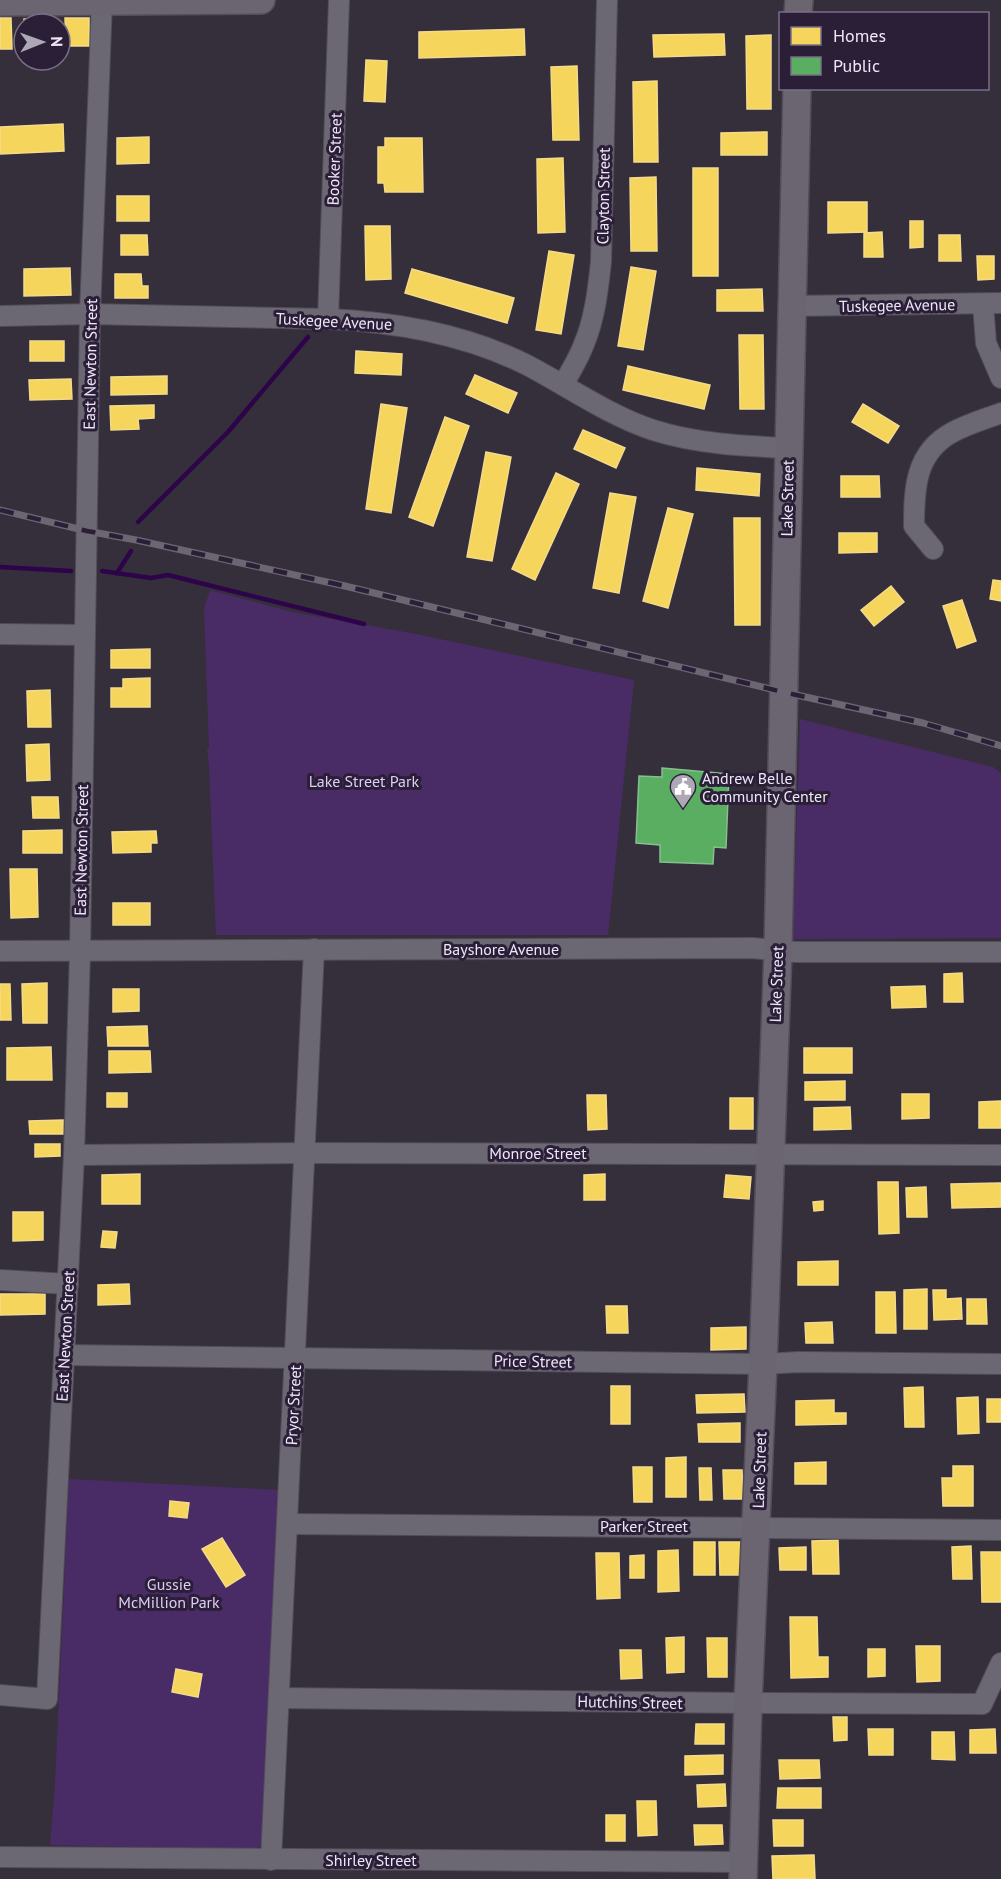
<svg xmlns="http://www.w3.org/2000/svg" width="1001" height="1879" font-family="'PT Sans',sans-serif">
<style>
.green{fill:#492c65}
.homes{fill:#f6d55c;stroke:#f4da8b;stroke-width:1.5}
.public{fill:#5aae61;stroke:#86bf8e;stroke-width:1.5}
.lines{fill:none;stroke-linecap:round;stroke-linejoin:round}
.stream{stroke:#2d044a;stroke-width:4.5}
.street-casing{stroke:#534d5a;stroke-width:22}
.secondary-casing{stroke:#534d5a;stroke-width:30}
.street{stroke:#6c6873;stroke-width:20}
.secondary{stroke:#6a6571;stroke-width:27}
.rail-casing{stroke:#6c6672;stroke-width:7}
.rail{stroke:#2b1f38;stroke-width:4.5;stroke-dasharray:14;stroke-linecap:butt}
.labels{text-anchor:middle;stroke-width:6;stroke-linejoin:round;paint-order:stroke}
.street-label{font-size:16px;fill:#eee7f8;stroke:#2b1f38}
.poi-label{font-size:16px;fill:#eee7f8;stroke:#2b1f38;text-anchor:start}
.park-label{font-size:16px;fill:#dfccf7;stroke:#2b1f38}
</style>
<rect width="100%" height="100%" fill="#352f3c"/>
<g class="green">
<path d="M210,590l82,22 119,21 223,47 -26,255h-392l-7,-169 -2,-17 2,-1 -5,-139z"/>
<path d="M800,719l193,48 8,6v165l-208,1z"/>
<path d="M69,1479l211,11 -17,350 -4,7 -5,3 -204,-5 5,-62z"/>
</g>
<g class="homes">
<path d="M0,18h11l1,31h-12z"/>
<path d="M51,18v6h-27v-5z"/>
<path d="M65,18h24v28h-23z"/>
<path d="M524,29l1,26 -106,3v-26z"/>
<path d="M724,34l1,21 -71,2 -1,-22z"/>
<path d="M771,35v74h-24l-1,-73z"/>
<path d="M366,60l21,1 -2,41 -21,-1z"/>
<path d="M577,66l2,74h-26l-2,-73z"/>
<path d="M657,81l1,81h-24l-1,-80z"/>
<path d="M63,124l1,27 -64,3v-27z"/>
<path d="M767,132v23h-46v-22z"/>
<path d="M149,137v26l-32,1v-26z"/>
<path d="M385,138h37l1,54h-38l-1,-9h-6v-36h7z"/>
<path d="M563,158l2,74 -27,1 -1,-74z"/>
<rect x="693" y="168" width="25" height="108"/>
<path d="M656,177l1,74h-26l-1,-73z"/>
<rect x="117" y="196" width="32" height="25"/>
<path d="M828,202h39v30l-39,1z"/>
<path d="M910,221h13v26l-13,1z"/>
<path d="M365,226h25l1,53 -25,1z"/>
<path d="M882,232l1,25h-19v-24z"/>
<path d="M121,235h26l1,20h-27z"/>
<path d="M939,235h21l1,26h-22z"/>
<path d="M549,251l25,4 -13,79 -25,-4z"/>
<path d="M977,256h17v23l-16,1z"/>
<path d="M631,267l25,4 -13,79 -25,-4z"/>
<path d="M70,268l1,27 -47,1v-27z"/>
<path d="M412,269l102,29 -7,25 -102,-30z"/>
<path d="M115,274h26l1,12h6v12h-33z"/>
<path d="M762,289l1,22h-46v-21z"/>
<path d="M739,335h24l1,74h-24z"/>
<rect x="30" y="341" width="34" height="20"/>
<path d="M356,351l46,3 -1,21 -46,-2z"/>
<path d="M628,366l82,19 -6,24 -81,-19z"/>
<path d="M475,375l42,18 -9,20 -42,-19z"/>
<path d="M167,376v18l-56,1v-18z"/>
<path d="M71,379l1,20 -42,1 -1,-20z"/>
<path d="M381,404l26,4 -16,105 -25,-4z"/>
<path d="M863,404l36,22 -11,17 -36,-21z"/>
<path d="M154,405v13l-16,1 1,10 -28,1 -1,-24z"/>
<path d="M445,417l24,9 -36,100 -24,-9z"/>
<path d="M583,430l42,18 -9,20 -42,-19z"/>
<path d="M486,452l25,5 -19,104 -25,-4z"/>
<path d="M697,468l63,6 -1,22 -63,-6z"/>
<path d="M556,473l23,11 -44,96 -23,-11z"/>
<path d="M841,476h38l1,21h-39z"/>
<path d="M610,493l26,4 -17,96 -26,-5z"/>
<path d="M668,508l25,6 -25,94 -25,-7z"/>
<path d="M734,518h26v107h-25z"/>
<path d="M839,533h38v19l-38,1z"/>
<path d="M993,580l8,1v20l-11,-2z"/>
<path d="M891,586l13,16 -30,24 -13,-16z"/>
<path d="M962,600l14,41 -19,7 -14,-42z"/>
<path d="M150,649v19h-39v-18z"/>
<path d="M150,678v29h-39v-19h12v-9z"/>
<path d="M50,690l1,37h-23l-1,-36z"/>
<path d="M49,744l1,36 -23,1 -1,-36z"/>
<path d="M32,797h26l1,21h-26z"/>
<path d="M62,830v23h-39v-22z"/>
<path d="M156,831l1,12h-6v9l-38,1 -1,-21z"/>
<path d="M10,869h27l1,48 -27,1z"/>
<rect x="113" y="903" width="37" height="22"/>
<path d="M962,973l1,29h-19v-28z"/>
<path d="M47,983v40h-24l-1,-39z"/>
<path d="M0,984h10l1,36h-11z"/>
<path d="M925,986l1,21 -34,1 -1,-21z"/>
<path d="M113,989h26v22l-26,1z"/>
<path d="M147,1026l1,20h-40l-1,-19z"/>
<path d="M51,1047l1,33h-45v-32z"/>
<rect x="804" y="1048" width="48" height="25"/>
<path d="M109,1051h41l1,21 -42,1z"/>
<path d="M845,1081v19h-40v-18z"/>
<rect x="107" y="1093" width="20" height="14"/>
<path d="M902,1094h27v24l-27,1z"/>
<path d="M587,1095h19l1,34 -19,1z"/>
<rect x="730" y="1098" width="23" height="31"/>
<path d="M1001,1101v27h-22v-26z"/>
<path d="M850,1107l1,22 -37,1v-22z"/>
<path d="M63,1120v14h-33l-1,-13z"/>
<path d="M35,1144h25v12l-25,1z"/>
<path d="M140,1174v30h-38v-29z"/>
<path d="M605,1174v26h-21v-25z"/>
<path d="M726,1175l25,2 -2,22 -25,-2z"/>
<path d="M878,1182h20l1,51 -20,1z"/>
<path d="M1001,1183v24l-49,1 -1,-24z"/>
<path d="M926,1187l1,30h-20l-1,-29z"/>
<path d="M823,1201v9l-9,1 -1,-9z"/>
<path d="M13,1212h30v28l-30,1z"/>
<path d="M103,1231l14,1 -2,16 -14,-1z"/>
<path d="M838,1261v24h-40v-23z"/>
<path d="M129,1284l1,20 -32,1v-20z"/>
<path d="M927,1289v40h-23v-39z"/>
<path d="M933,1290h13v9l15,-1 1,21 -28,1z"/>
<path d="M876,1292h19l1,41h-20z"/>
<path d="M0,1294h45v20l-45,1z"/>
<path d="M967,1299h19l1,25h-20z"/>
<path d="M606,1306h21l1,27h-21z"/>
<path d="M832,1322l1,21h-27l-1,-20z"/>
<path d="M746,1327v22l-35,1v-22z"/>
<rect x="611" y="1386" width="19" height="38"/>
<path d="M923,1387l1,40h-19l-1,-39z"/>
<path d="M744,1394l1,18 -48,1 -1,-18z"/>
<path d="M978,1397l1,36 -21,1 -1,-36z"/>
<rect x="987" y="1399" width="14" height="23"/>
<path d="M834,1400v13h12v11l-50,1v-24z"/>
<path d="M740,1423v19h-41l-1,-18z"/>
<path d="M686,1457v40h-20v-39z"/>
<path d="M826,1462v22h-31v-21z"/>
<path d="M953,1466h20v40h-30l-1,-28h11z"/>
<path d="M633,1467h19v35h-18z"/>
<path d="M699,1468h12l1,32h-12z"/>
<path d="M723,1470h19l1,29h-19z"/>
<path d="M170,1501l19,2 -2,15 -18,-2z"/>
<path d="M222,1538l23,37 -19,12 -24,-38z"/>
<path d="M838,1540l1,34h-26l-1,-33z"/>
<rect x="694" y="1542" width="21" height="33"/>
<path d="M719,1542h22l1,33h-22z"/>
<path d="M971,1546l1,33h-19l-1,-32z"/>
<path d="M806,1547v23h-26l-1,-22z"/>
<path d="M678,1550l1,41 -21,1v-41z"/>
<path d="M981,1552h20v50h-19z"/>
<path d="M596,1553h23l1,45 -23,1z"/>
<path d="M644,1555v23h-14v-22z"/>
<path d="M790,1617h27l1,40h10v20l-37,1z"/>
<path d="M684,1637v35l-17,1 -1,-35z"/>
<path d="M707,1638h20v39h-19z"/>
<path d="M916,1646h24v35l-23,1z"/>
<path d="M868,1649h17v27l-17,1z"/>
<path d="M620,1650h21l1,28 -21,1z"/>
<path d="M176,1669l26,5 -4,23 -26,-5z"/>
<path d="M833,1717h14v23l-13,1z"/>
<path d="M696,1724h28v20h-29z"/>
<path d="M868,1729h25v26h-24z"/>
<path d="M995,1729l1,24h-26v-23z"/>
<path d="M932,1732h22l1,28 -23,-1z"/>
<path d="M723,1755v19l-38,1v-19z"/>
<path d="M779,1760h40l1,18 -40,1z"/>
<path d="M725,1784l1,22 -28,1 -1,-22z"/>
<path d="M778,1788h43v20h-44z"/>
<path d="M637,1801h19l1,34 -19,1z"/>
<rect x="606" y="1815" width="19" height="26"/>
<path d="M773,1820h30v26h-29z"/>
<path d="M694,1825h28l1,19 -28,1z"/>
<path d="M814,1855l1,24h-42l-1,-23z"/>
</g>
<path class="public" d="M662,768l67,6 -3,74 -12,-1 -1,17 -53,-2v-17l-24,-2 3,-67 23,1z"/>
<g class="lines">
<g class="stream">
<path d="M138,522l90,-90 80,-95"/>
<path d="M0,567l71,4"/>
<path d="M102,571l49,7 17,-3 196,49"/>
<path d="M117,573l14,-22"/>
</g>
<defs>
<g id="street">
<path d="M983,304l3,39 15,35"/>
<path d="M792,306l209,-3"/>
<path d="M0,316l90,-2 238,5c69,3 137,15 199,46 42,22 81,50 126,65 44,14 90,16 136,18"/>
<path d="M328,319l11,-319"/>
<path d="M563,385c7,-13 16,-27 21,-41 11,-26 14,-55 17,-82l6,-262"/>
<path d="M933,549l-19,-23c0,-37 1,-74 39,-94 15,-8 32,-13 48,-19"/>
<path d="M0,634l85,1"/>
<path d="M0,951l752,-3 44,4h205"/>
<path d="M74,1155l230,-2 697,2"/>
<path d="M0,1280l68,4"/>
<path d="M65,1355l698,9 36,-2 202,2"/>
<path d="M288,1524l713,6"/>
<path d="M0,1695l47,4 27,-544 6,-203 10,-638 12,-313"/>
<path d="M279,1698l469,5 234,1 19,-41"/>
<path d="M0,1857l742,5"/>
<path d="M271,1860l43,-911"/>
</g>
<g id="secondary">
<path d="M0,2l261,-2"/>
<path d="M798,14l1,-14"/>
<path d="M743,1879l5,-176 15,-339 15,-414 19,-862"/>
</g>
</defs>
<use href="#street" class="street-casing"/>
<use href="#secondary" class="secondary-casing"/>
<use href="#street" class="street"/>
<use href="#secondary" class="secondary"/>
<defs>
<path id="rail" d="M0,510l87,21 49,9 209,46 438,106 140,31 78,23"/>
</defs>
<use href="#rail" class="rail-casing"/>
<use href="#rail" class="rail"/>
</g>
<defs>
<symbol id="civic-pin" viewBox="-11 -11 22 30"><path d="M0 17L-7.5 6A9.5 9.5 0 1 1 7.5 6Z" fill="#ada7b6" stroke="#2b1f38"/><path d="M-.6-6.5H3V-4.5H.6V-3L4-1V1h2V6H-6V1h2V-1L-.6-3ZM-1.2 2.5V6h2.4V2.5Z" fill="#fff"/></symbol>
</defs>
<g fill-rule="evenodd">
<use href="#civic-pin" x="668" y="772" width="30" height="40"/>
</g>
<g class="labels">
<g class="street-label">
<text transform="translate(334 159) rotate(-88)" y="6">Booker Street</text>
<text transform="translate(603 196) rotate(-89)" y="6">Clayton Street</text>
<text transform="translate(897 305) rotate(-1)" y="6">Tuskegee Avenue</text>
<text transform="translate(334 321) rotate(3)" y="6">Tuskegee Avenue</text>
<text transform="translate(90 364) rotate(-89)" y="6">East Newton Street</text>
<text transform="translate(787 498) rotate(-89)" y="6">Lake Street</text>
<text transform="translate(81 850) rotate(-89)" y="6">East Newton Street</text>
<text x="501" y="955">Bayshore Avenue</text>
<text transform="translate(776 984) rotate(-88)" y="6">Lake Street</text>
<text x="538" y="1159">Monroe Street</text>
<text transform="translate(65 1336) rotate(-87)" y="6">East Newton Street</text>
<text transform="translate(533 1361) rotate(1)" y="6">Price Street</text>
<text transform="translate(293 1405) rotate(-87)" y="6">Pryor Street</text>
<text transform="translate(759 1470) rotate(-88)" y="6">Lake Street</text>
<text x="644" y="1532">Parker Street</text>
<text transform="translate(630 1702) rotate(1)" y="6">Hutchins Street</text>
<text x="371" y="1866">Shirley Street</text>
</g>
<g class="poi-label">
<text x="702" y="784">Andrew Belle<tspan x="702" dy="18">Community Center</tspan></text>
</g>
<g class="park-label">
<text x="364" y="787">Lake Street Park</text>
<text x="169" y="1590">Gussie<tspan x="169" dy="18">McMillion Park</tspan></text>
</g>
</g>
<rect x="779" y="12" width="210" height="78" fill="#2b1f38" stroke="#796f85" stroke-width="1.5"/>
<rect x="791" y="27" width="30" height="18" fill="#f6d55c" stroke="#796f85" stroke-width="1.5"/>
<text x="833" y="42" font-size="18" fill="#eee7f8">Homes</text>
<rect x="791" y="57" width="30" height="18" fill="#5aae61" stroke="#796f85" stroke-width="1.5"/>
<text x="833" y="72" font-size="18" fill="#eee7f8">Public</text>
<g transform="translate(42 42) rotate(89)"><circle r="28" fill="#2b1f38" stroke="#796f85" stroke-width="1.5"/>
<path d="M0-4.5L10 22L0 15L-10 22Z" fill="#ada7b6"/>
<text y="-9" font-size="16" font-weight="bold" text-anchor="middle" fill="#eee7f8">N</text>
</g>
</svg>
